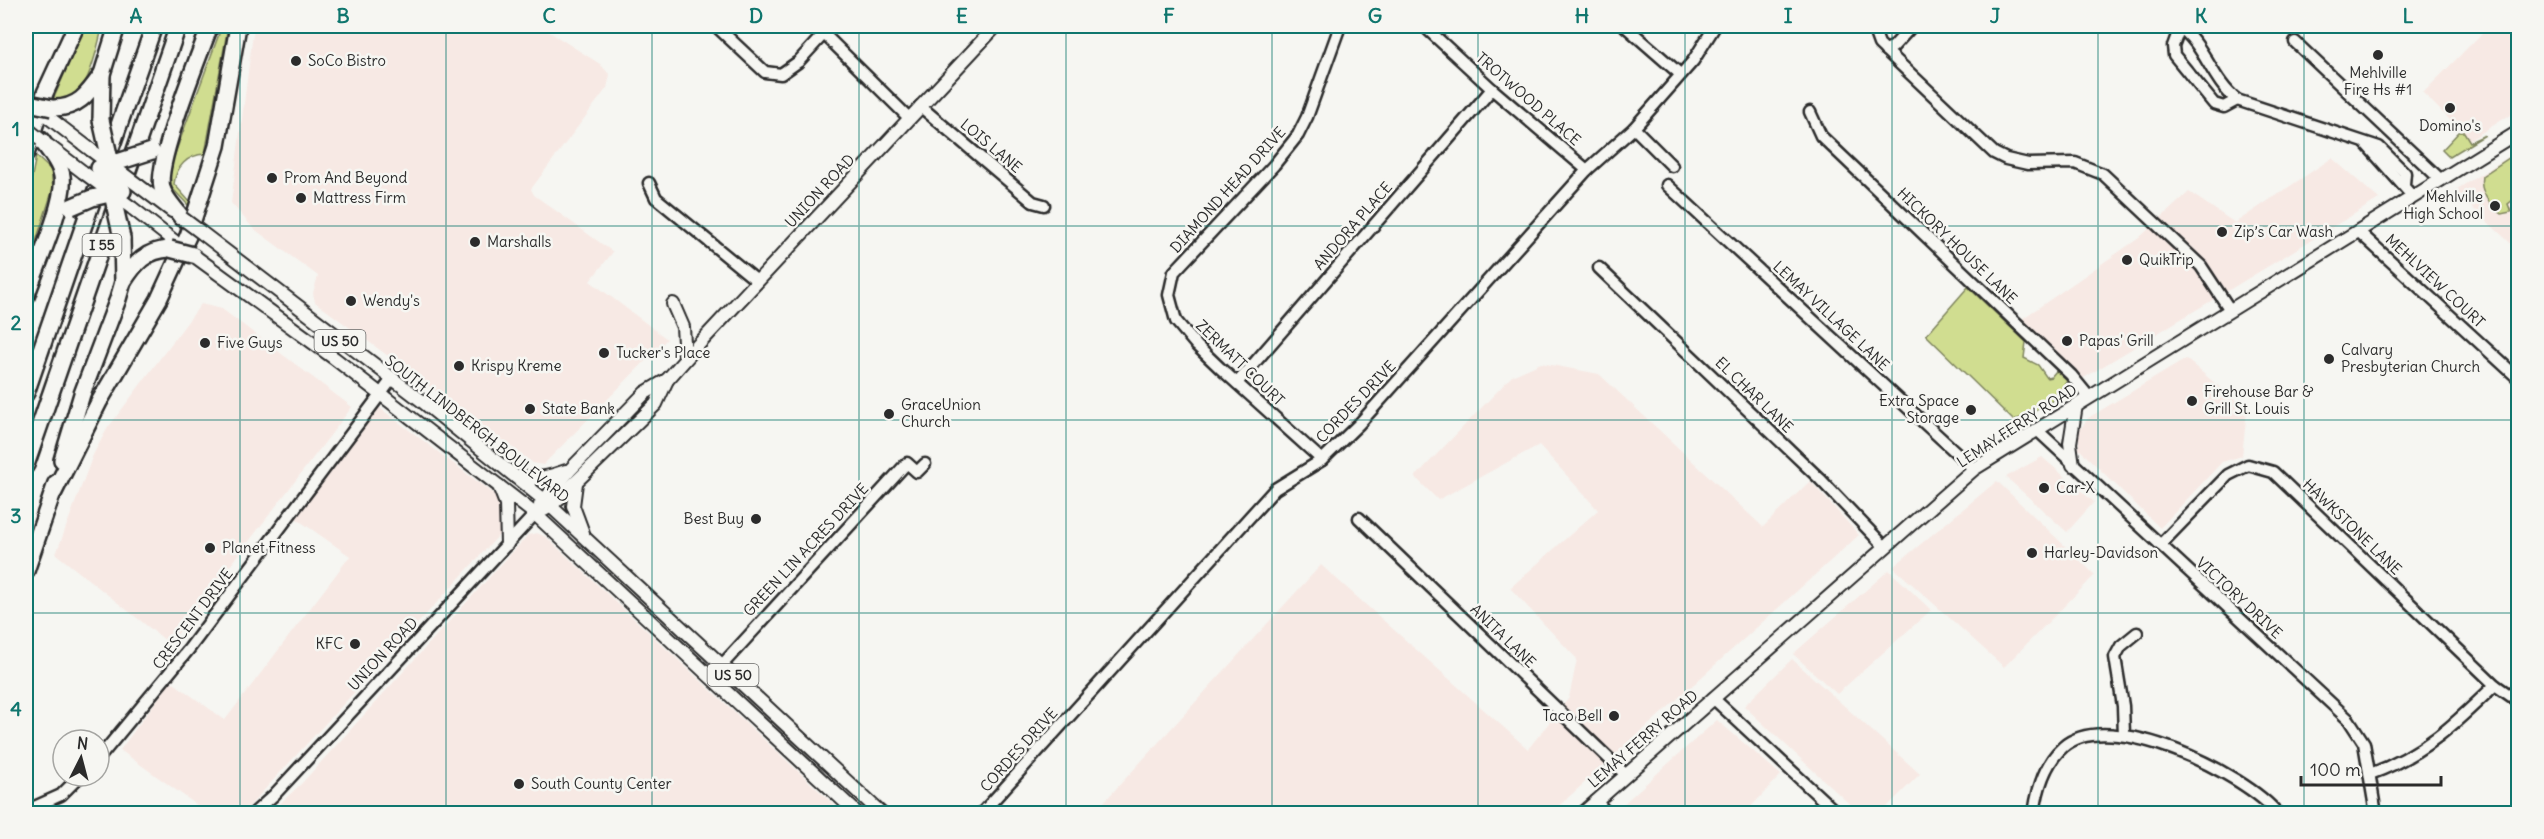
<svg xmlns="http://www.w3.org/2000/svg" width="2544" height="839" font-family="Delius,sans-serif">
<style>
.built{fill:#f7e9e4}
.green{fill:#d0dd90;stroke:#7e845e;stroke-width:1.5}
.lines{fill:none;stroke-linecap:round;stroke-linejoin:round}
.minor-casing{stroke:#2b2b2b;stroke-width:15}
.major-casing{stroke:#2b2b2b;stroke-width:16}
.highway-casing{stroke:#2b2b2b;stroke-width:20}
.minor{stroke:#f6f6f2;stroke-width:10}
.major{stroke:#f6f6f2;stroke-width:12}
.highway{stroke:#f6f6f2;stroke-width:15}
.major-bridge-casing{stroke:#2b2b2b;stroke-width:16;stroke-linecap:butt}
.highway-bridge-casing{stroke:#2b2b2b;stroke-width:20;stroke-linecap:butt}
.major-bridge{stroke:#f6f6f2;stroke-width:12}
.highway-bridge{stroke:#f6f6f2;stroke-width:15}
.grid{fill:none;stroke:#0f766e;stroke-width:1.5;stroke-opacity:0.55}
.poi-dot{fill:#2b2b2b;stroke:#f6f6f2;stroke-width:2}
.labels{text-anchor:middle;stroke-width:5;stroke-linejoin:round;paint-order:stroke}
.shield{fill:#f6f6f2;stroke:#686867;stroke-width:1.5}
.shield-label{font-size:14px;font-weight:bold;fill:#2b2b2b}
.poi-label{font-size:15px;fill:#2b2b2b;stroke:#f6f6f2;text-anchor:start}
.street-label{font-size:15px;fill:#2b2b2b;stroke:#f6f6f2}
.neatline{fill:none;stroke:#0f766e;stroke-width:2}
.grid-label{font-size:20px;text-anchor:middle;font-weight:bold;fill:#0f766e}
</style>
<rect width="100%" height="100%" fill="#f6f6f2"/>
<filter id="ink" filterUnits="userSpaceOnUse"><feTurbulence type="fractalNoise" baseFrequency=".0167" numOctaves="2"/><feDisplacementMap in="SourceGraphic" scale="12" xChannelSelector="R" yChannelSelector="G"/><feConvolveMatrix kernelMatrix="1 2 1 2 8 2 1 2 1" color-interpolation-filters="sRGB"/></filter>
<g filter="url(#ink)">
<g class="built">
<path d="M254,26h286l60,38 10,11 -3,13 -76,101 3,6 79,57 -23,29 77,58 -124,126 -10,-2 -218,-161 -2,-9 5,-17 -65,-48 -22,-25z"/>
<path d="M2489,26h29v84l-48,30 -47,-47z"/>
<path d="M2518,151v99l-64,-59z"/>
<path d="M2332,158l47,41 -297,180 -60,-60 117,-81 50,-46 46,31z"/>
<path d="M201,304l21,5 130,98 -182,237 -114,-90 37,-99 14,-26z"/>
<path d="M2186,359l61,51 -5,46 -20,6 -62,66 -81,-79v-18l9,-13z"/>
<path d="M1541,363l58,11 164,153 47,-46 49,54 -308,278 -458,1 228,-249 207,184 41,-51 8,-39 -67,-71 88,-78 -59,-65 -101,55 -23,-23 97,-101z"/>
<path d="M380,408l119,90 4,8 -2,27 -258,280h-35l-88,-63 51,-69 54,39 125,-164 -56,-39 82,-108z"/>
<path d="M2042,457l52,45 -27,30 -61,-55z"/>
<path d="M1997,481l98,94 -91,92 -111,-100z"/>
<path d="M537,533l9,4 297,276h-573l31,-29 227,-249z"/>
<path d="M1889,570l42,40 -94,84 -44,-40z"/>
<path d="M1792,659l128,115 -39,39h-22l-115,-107z"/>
<path d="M1717,720l64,55 -36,38h-32l-14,-11 -12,11 -75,1z"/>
</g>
<g class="green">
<path d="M85,26h18c-8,24 -13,80 -50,74z"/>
<path d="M222,26h6l-23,128c-18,1 -29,13 -31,30l16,18 -2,3 -16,-17 -3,-18z"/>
<path d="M2459,132h5l6,10 15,-7 -36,22 -7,-7z"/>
<path d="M2518,152v44l-10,8 3,8 -10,2c-11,-8 -22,-23 -19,-38z"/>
<path d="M36,156l15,14 2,19 -27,83v-67z"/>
<path d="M1968,287l58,55 -2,16 14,7 9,13 4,-1 5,-6 11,10 -3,4 6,5 -45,27 -12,3 -87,-85z"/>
</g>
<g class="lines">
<defs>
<g id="minor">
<path d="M716,26l49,46 16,2 17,-12 33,-36"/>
<path d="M1424,26l68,63 95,81"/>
<path d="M1625,26l55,48"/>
<path d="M1879,26l-4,7 4,11 115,109 12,6 22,5 47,-1 28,11 98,92 29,44"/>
<path d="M2178,26c27,18 33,54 59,74l142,47 26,26 -1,11"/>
<path d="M2180,27l-7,19 1,9 40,49 10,3 13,-7"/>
<path d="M824,34l85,84"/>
<path d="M2295,42l146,138"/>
<path d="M1885,50l8,-3 19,-21"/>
<path d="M920,106l113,96 11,3"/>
<path d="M1810,112l11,24 250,239 18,22"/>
<path d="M1634,128l38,38"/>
<path d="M2366,144l47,53"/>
<path d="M649,183l7,15 101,83"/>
<path d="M1667,185l307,284"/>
<path d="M2358,231l160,147"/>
<path d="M1599,268l221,211 65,68"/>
<path d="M1237,383l255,-294"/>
<path d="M2036,429l313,291 15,23 12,71"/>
<path d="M1322,460l-102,-92 -23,-22 -21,-25 -7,-26 5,-23 100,-107 24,-30 9,-18 33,-91"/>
<path d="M1359,518l267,257"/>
<path d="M2160,545l68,-70 20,-10 25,7 222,213 23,16"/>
<path d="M711,677l196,-214 10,9 8,-8"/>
<path d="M1713,698l125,116"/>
<path d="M2124,735l-1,-29 -8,-49 6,-11 16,-13"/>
<path d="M99,758l90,-109 203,-270"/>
<path d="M2370,774c52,-18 87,-52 125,-89"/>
<path d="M1596,801l12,13"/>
<path d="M32,808l29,-13 19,-19"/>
<path d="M253,814l21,-19 261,-281"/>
<path d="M981,814l294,-325 47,-29 37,-36 228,-254 47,-42 59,-67 22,-35"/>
<path d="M2034,814c3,-23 11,-51 29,-67 46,-41 183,27 215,67"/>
</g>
<g id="major">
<path d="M48,117l43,33"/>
<path d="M49,146l34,26"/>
<path d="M139,186l33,25"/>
<path d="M132,208l42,33"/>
<path d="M202,233l220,168 121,98 339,315"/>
<path d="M193,255l141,103 201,156 323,300"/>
<path d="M673,304l10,23 2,32"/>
<path d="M2073,465l-3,-22 6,-38"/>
<path d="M519,477c18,3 30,0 47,-6"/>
<path d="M576,483l-3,23 10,27"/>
<path d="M499,486l7,18 1,40"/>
<path d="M540,505l30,-35 75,-77 22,-13"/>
<path d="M544,510l7,-4 105,-102 11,-24 32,-36 297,-318"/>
<path d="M1582,814l392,-345 544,-337"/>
</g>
<g id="highway">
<path d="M52,108c26,1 36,-14 50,-34"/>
<path d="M101,120l1,-46 15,-48"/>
<path d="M26,154l19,-61 31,-67"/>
<path d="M107,159l47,-133"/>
<path d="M182,218c-6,-9 -17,-19 -20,-30 -7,-25 37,-132 48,-162"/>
<path d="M123,282c12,-19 23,-32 47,-33"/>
<path d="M26,297c9,-28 40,-94 36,-121 -2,-13 -13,-25 -21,-36"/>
<path d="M26,393l70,-203"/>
<path d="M62,460l20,-66 36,-95 5,-17 -1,-44"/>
<path d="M26,465l152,-439"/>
<path d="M54,492l45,-90 60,-103 29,-63 29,-90 21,-120"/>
<path d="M26,571l30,-88"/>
</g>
</defs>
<use href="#minor" class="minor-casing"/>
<use href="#major" class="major-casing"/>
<use href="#highway" class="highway-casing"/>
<use href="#minor" class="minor"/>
<use href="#major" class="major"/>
<use href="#highway" class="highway"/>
<defs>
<g id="major-bridge">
<path d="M26,128l15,12"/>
<path d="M91,150l48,36"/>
<path d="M83,172l49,36"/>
<path d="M182,218l20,15"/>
</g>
<g id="highway-bridge">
<path d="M29,103l23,5"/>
<path d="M71,207l21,-9 31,-7 -12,-27 -10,-44"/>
<path d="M122,238l-10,-44 -13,-26 53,-17"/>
<path d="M170,249l23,6"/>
</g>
</defs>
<use href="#major-bridge" class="major-bridge-casing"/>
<use href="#highway-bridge" class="highway-bridge-casing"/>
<use href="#major-bridge" class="major-bridge"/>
<use href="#highway-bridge" class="highway-bridge"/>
</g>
</g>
<path class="grid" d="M240,26v788M446,26v788M652,26v788M859,26v788M1066,26v788M1272,26v788M1478,26v788M1685,26v788M1892,26v788M2098,26v788M2304,26v788M26,226h2492M26,420h2492M26,613h2492"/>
<g class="poi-dot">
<circle cx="2378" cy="55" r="6"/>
<circle cx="296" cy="61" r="6"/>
<circle cx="2450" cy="108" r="6"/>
<circle cx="272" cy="178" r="6"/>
<circle cx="301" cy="198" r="6"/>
<circle cx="2495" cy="206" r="6"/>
<circle cx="2222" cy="232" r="6"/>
<circle cx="475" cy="242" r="6"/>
<circle cx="2127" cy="260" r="6"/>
<circle cx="351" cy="301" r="6"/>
<circle cx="2067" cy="341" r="6"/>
<circle cx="205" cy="343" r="6"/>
<circle cx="604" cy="353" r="6"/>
<circle cx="2329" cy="359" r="6"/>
<circle cx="459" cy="366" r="6"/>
<circle cx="2192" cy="401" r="6"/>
<circle cx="530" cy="409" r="6"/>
<circle cx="1971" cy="410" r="6"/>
<circle cx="889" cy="414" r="6"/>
<circle cx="2044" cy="488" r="6"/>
<circle cx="756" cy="519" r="6"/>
<circle cx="210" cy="548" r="6"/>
<circle cx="2032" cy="553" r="6"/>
<circle cx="355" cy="644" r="6"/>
<circle cx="1614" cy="716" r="6"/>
<circle cx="519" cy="784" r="6"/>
</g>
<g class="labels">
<g class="shield">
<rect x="82.5" y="234" width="39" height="22" rx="4.5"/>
<rect x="314.5" y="330" width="51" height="22" rx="4.5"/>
<rect x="707.5" y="664" width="51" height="22" rx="4.5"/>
</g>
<g class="shield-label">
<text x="102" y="250">I 55</text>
<text x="340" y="346">US 50</text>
<text x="733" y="680">US 50</text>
</g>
<g class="poi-label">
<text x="308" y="66">SoCo Bistro</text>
<text x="2378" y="78" text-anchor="middle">Mehlville<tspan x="2378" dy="17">Fire Hs #1</tspan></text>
<text x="2450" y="131" text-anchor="middle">Domino's</text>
<text x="284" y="183">Prom And Beyond</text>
<text x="2483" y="202" text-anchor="end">Mehlville<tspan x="2483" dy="17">High School</tspan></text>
<text x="313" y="203">Mattress Firm</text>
<text x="2234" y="237">Zip’s Car Wash</text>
<text x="487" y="247">Marshalls</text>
<text x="2139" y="265">QuikTrip</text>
<text x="363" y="306">Wendy's</text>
<text x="2079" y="346">Papas' Grill</text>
<text x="217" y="348">Five Guys</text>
<text x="2341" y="355">Calvary<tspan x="2341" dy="17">Presbyterian Church</tspan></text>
<text x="616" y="358">Tucker's Place</text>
<text x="471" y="371">Krispy Kreme</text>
<text x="2204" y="397">Firehouse Bar &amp;<tspan x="2204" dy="17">Grill St. Louis</tspan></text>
<text x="1959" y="406" text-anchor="end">Extra Space<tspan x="1959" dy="17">Storage</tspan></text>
<text x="901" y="410">GraceUnion<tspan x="901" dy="17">Church</tspan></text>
<text x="542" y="414">State Bank</text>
<text x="2056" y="493">Car-X</text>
<text x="744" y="524" text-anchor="end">Best Buy</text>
<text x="222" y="553">Planet Fitness</text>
<text x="2044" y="558">Harley-Davidson</text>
<text x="343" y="649" text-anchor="end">KFC</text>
<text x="1602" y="721" text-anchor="end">Taco Bell</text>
<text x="531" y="789">South County Center</text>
</g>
<g class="street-label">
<text transform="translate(1528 99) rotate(41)" y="5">TROTWOOD PLACE</text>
<text transform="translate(991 146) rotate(40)" y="5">LOIS LANE</text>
<text transform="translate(1228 190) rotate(-48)" y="5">DIAMOND HEAD DRIVE</text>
<text transform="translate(820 191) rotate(-47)" y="5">UNION ROAD</text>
<text transform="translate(1353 226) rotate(-49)" y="5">ANDORA PLACE</text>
<text transform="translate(1957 246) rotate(44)" y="5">HICKORY HOUSE LANE</text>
<text transform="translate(2435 281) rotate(43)" y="5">MEHLVIEW COURT</text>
<text transform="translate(1831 316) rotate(43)" y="5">LEMAY VILLAGE LANE</text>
<text transform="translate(1240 363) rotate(44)" y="5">ZERMATT COURT</text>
<text transform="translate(1754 395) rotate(44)" y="5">EL CHAR LANE</text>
<text transform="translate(1356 402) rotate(-46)" y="5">CORDES DRIVE</text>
<text transform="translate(2017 426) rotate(-33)" y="5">LEMAY FERRY ROAD</text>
<text transform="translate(477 429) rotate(38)" y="5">SOUTH LINDBERGH BOULEVARD</text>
<text transform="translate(2352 527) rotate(44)" y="5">HAWKSTONE LANE</text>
<text transform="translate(806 550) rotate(-47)" y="5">GREEN LIN ACRES DRIVE</text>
<text transform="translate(2239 598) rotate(43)" y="5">VICTORY DRIVE</text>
<text transform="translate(193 619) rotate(-53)" y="5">CRESCENT DRIVE</text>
<text transform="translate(1503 636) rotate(44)" y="5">ANITA LANE</text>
<text transform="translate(383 654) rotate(-47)" y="5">UNION ROAD</text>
<text transform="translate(1643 739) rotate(-41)" y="5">LEMAY FERRY ROAD</text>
<text transform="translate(1019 750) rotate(-48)" y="5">CORDES DRIVE</text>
</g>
</g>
<rect width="2544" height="839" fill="none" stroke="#f6f6f2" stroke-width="66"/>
<g transform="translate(81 758) rotate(6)"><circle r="28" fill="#f6f6f2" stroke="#a5a5a2" stroke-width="1.5"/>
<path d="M0-4.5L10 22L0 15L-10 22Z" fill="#2b2b2b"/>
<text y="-9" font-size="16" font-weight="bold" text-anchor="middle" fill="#2b2b2b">N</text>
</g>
<path d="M2301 776v9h140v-9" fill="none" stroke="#2b2b2b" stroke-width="3"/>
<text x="2310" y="776" font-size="18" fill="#2b2b2b" stroke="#f6f6f2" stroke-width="4.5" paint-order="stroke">100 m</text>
<rect x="33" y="33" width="2478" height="773" class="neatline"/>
<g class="grid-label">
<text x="136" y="23">A</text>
<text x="343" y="23">B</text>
<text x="549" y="23">C</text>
<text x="756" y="23">D</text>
<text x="962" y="23">E</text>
<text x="1169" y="23">F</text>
<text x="1375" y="23">G</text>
<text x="1582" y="23">H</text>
<text x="1788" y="23">I</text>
<text x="1995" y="23">J</text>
<text x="2201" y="23">K</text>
<text x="2408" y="23">L</text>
<text x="16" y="136">1</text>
<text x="16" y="330">2</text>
<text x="16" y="523">3</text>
<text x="16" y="716">4</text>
</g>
</svg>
